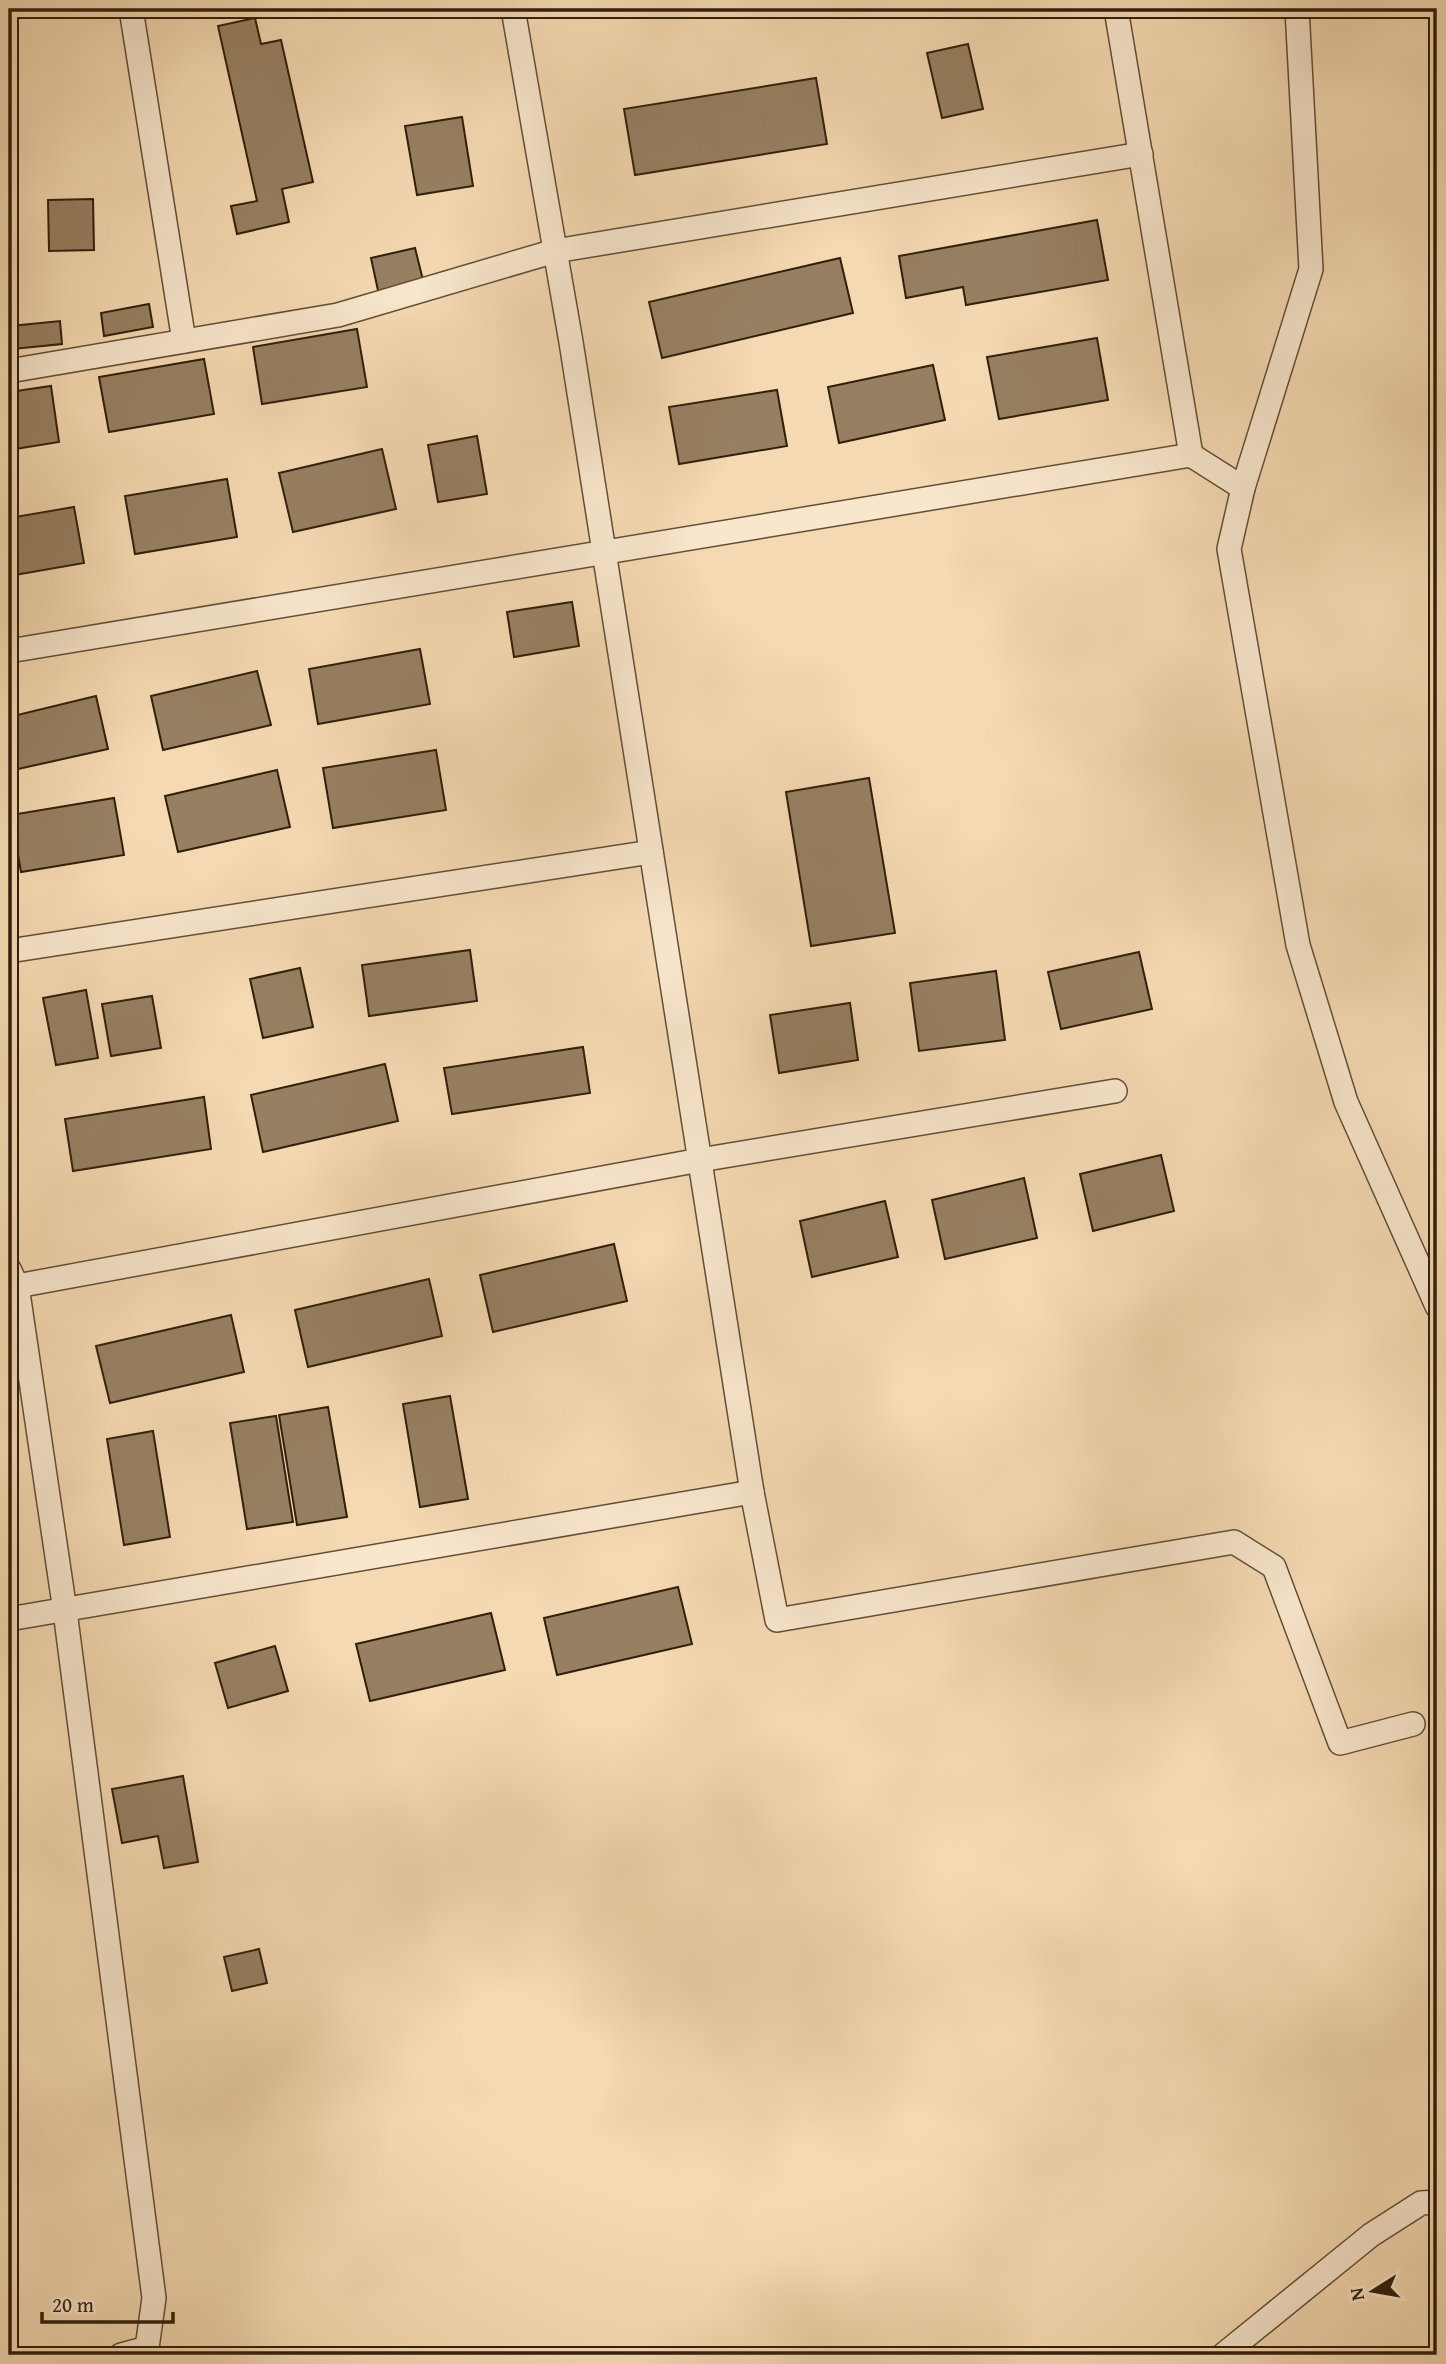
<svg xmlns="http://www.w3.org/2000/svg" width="1446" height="2364" font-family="'Gentium Book Plus',serif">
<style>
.building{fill:#978062;stroke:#311f0c;stroke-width:2}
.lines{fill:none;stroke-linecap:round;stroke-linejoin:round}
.service-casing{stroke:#624e36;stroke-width:26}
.service{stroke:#f8e6cd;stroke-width:23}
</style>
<rect width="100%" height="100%" fill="#f5d9b2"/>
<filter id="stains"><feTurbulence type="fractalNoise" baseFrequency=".00286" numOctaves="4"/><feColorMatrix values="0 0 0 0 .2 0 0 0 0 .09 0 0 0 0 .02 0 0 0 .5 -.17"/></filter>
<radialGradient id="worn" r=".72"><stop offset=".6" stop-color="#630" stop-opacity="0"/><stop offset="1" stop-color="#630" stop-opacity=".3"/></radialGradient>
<g class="building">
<path d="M255,18l6,26 20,-4 32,142 -31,7 7,33 -52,12 -6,-28 26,-5 -39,-175z"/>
<path d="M968,44l15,65 -41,9 -15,-65z"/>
<path d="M816,78l11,66 -192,31 -11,-66z"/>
<path d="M462,117l11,69 -56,9 -12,-69z"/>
<path d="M93,199l1,51 -45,1 -1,-51z"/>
<path d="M1097,220l11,60 -142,25 -3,-18 -57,11 -7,-42z"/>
<path d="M415,248l9,36 -45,11 -8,-37z"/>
<path d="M840,258l13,55 -191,45 -13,-56z"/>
<path d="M149,304l4,23 -49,9 -3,-23z"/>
<path d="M60,321l2,23 -49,5 -2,-23z"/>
<path d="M357,329l10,58 -105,17 -9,-57z"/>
<path d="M1097,338l11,62 -109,19 -12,-62z"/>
<path d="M204,359l10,55 -105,18 -10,-55z"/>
<path d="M933,365l12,55 -106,23 -11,-56z"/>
<path d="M51,386l8,56 -50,8v-58z"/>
<path d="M777,390l10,56 -108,18 -10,-57z"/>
<path d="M477,436l10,58 -49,8 -10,-57z"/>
<path d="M382,449l14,60 -103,23 -14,-59z"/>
<path d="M227,479l10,58 -102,17 -10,-58z"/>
<path d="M74,507l10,56 -75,13v-58z"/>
<path d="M572,602l7,44 -65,11 -7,-45z"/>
<path d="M420,649l10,55 -112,20 -9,-55z"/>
<path d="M257,671l14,54 -108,25 -12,-54z"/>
<path d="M96,696l12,53 -99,22v-54z"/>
<path d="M436,750l10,60 -113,18 -10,-60z"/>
<path d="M277,770l13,57 -112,25 -13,-56z"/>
<path d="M869,778l26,155 -84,13 -25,-154z"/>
<path d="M114,798l10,57 -103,17 -10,-57z"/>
<path d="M470,950l7,51 -108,15 -7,-51z"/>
<path d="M1139,952l13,57 -91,20 -13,-57z"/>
<path d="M300,968l13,59 -50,11 -13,-59z"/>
<path d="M996,971l9,69 -86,11 -9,-68z"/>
<path d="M86,990l12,68 -42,7 -13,-67z"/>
<path d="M152,996l9,52 -50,8 -9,-52z"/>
<path d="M850,1003l8,57 -79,13 -9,-58z"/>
<path d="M583,1047l7,46 -138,21 -8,-46z"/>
<path d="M385,1064l13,57 -135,31 -12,-57z"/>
<path d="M204,1097l7,52 -138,22 -8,-52z"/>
<path d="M1161,1155l13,56 -81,20 -13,-57z"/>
<path d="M1024,1178l13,60 -92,21 -13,-59z"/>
<path d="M885,1201l13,56 -86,20 -12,-56z"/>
<path d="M614,1244l13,57 -134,31 -13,-57z"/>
<path d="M429,1279l13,57 -134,31 -13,-57z"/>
<path d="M231,1315l13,57 -134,31 -14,-57z"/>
<path d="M450,1396l18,103 -48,8 -17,-103z"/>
<path d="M328,1407l19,110 -50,8 -18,-110z"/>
<path d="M276,1416l17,106 -46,7 -17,-106z"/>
<path d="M153,1431l17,106 -46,8 -17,-106z"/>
<path d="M678,1587l14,57 -135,31 -13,-57z"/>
<path d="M491,1613l14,57 -135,31 -14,-57z"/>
<path d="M275,1646l13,45 -60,17 -13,-45z"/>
<path d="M183,1776l15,86 -34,6 -6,-32 -36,7 -10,-54z"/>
<path d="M259,1949l8,34 -35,8 -8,-34z"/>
</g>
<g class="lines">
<defs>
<g id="service">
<path d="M131,9l53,332"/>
<path d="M513,9l58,333 181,1150 25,128 457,-78 40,25 66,176 73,-19"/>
<path d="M1116,9l75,446"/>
<path d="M1297,9l14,260 -68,219 -14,61 69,396 48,157 91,204"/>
<path d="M9,371l329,-56 217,-64 586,-97"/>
<path d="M9,651l1182,-196 52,33"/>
<path d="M9,951l642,-99"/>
<path d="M9,1269l8,17 48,325 89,687 -7,50 -26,7"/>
<path d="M17,1286l683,-126 415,-69"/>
<path d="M9,1619l743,-127"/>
<path d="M1223,2355l148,-120 50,-32 16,-1"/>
</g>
</defs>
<use href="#service" class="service-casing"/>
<use href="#service" class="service"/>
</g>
<rect width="1446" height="2364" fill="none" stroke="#f5d9b2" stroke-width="35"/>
<rect x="10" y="10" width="1425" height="2343" fill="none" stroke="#311f0c" stroke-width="3.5"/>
<rect x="18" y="18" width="1411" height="2329" fill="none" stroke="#311f0c" stroke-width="2"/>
<g transform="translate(1373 2291) rotate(259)" stroke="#f8e6cd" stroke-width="5" paint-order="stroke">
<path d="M0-5L12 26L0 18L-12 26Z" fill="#311f0c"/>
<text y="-10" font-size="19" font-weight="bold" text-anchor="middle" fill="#311f0c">N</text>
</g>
<path d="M42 2312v10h131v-10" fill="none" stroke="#311f0c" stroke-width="3.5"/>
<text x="52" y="2312" font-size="21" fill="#311f0c" stroke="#f8e6cd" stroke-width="5" paint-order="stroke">20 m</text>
<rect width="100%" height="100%" filter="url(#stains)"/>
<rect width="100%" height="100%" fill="url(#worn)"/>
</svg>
